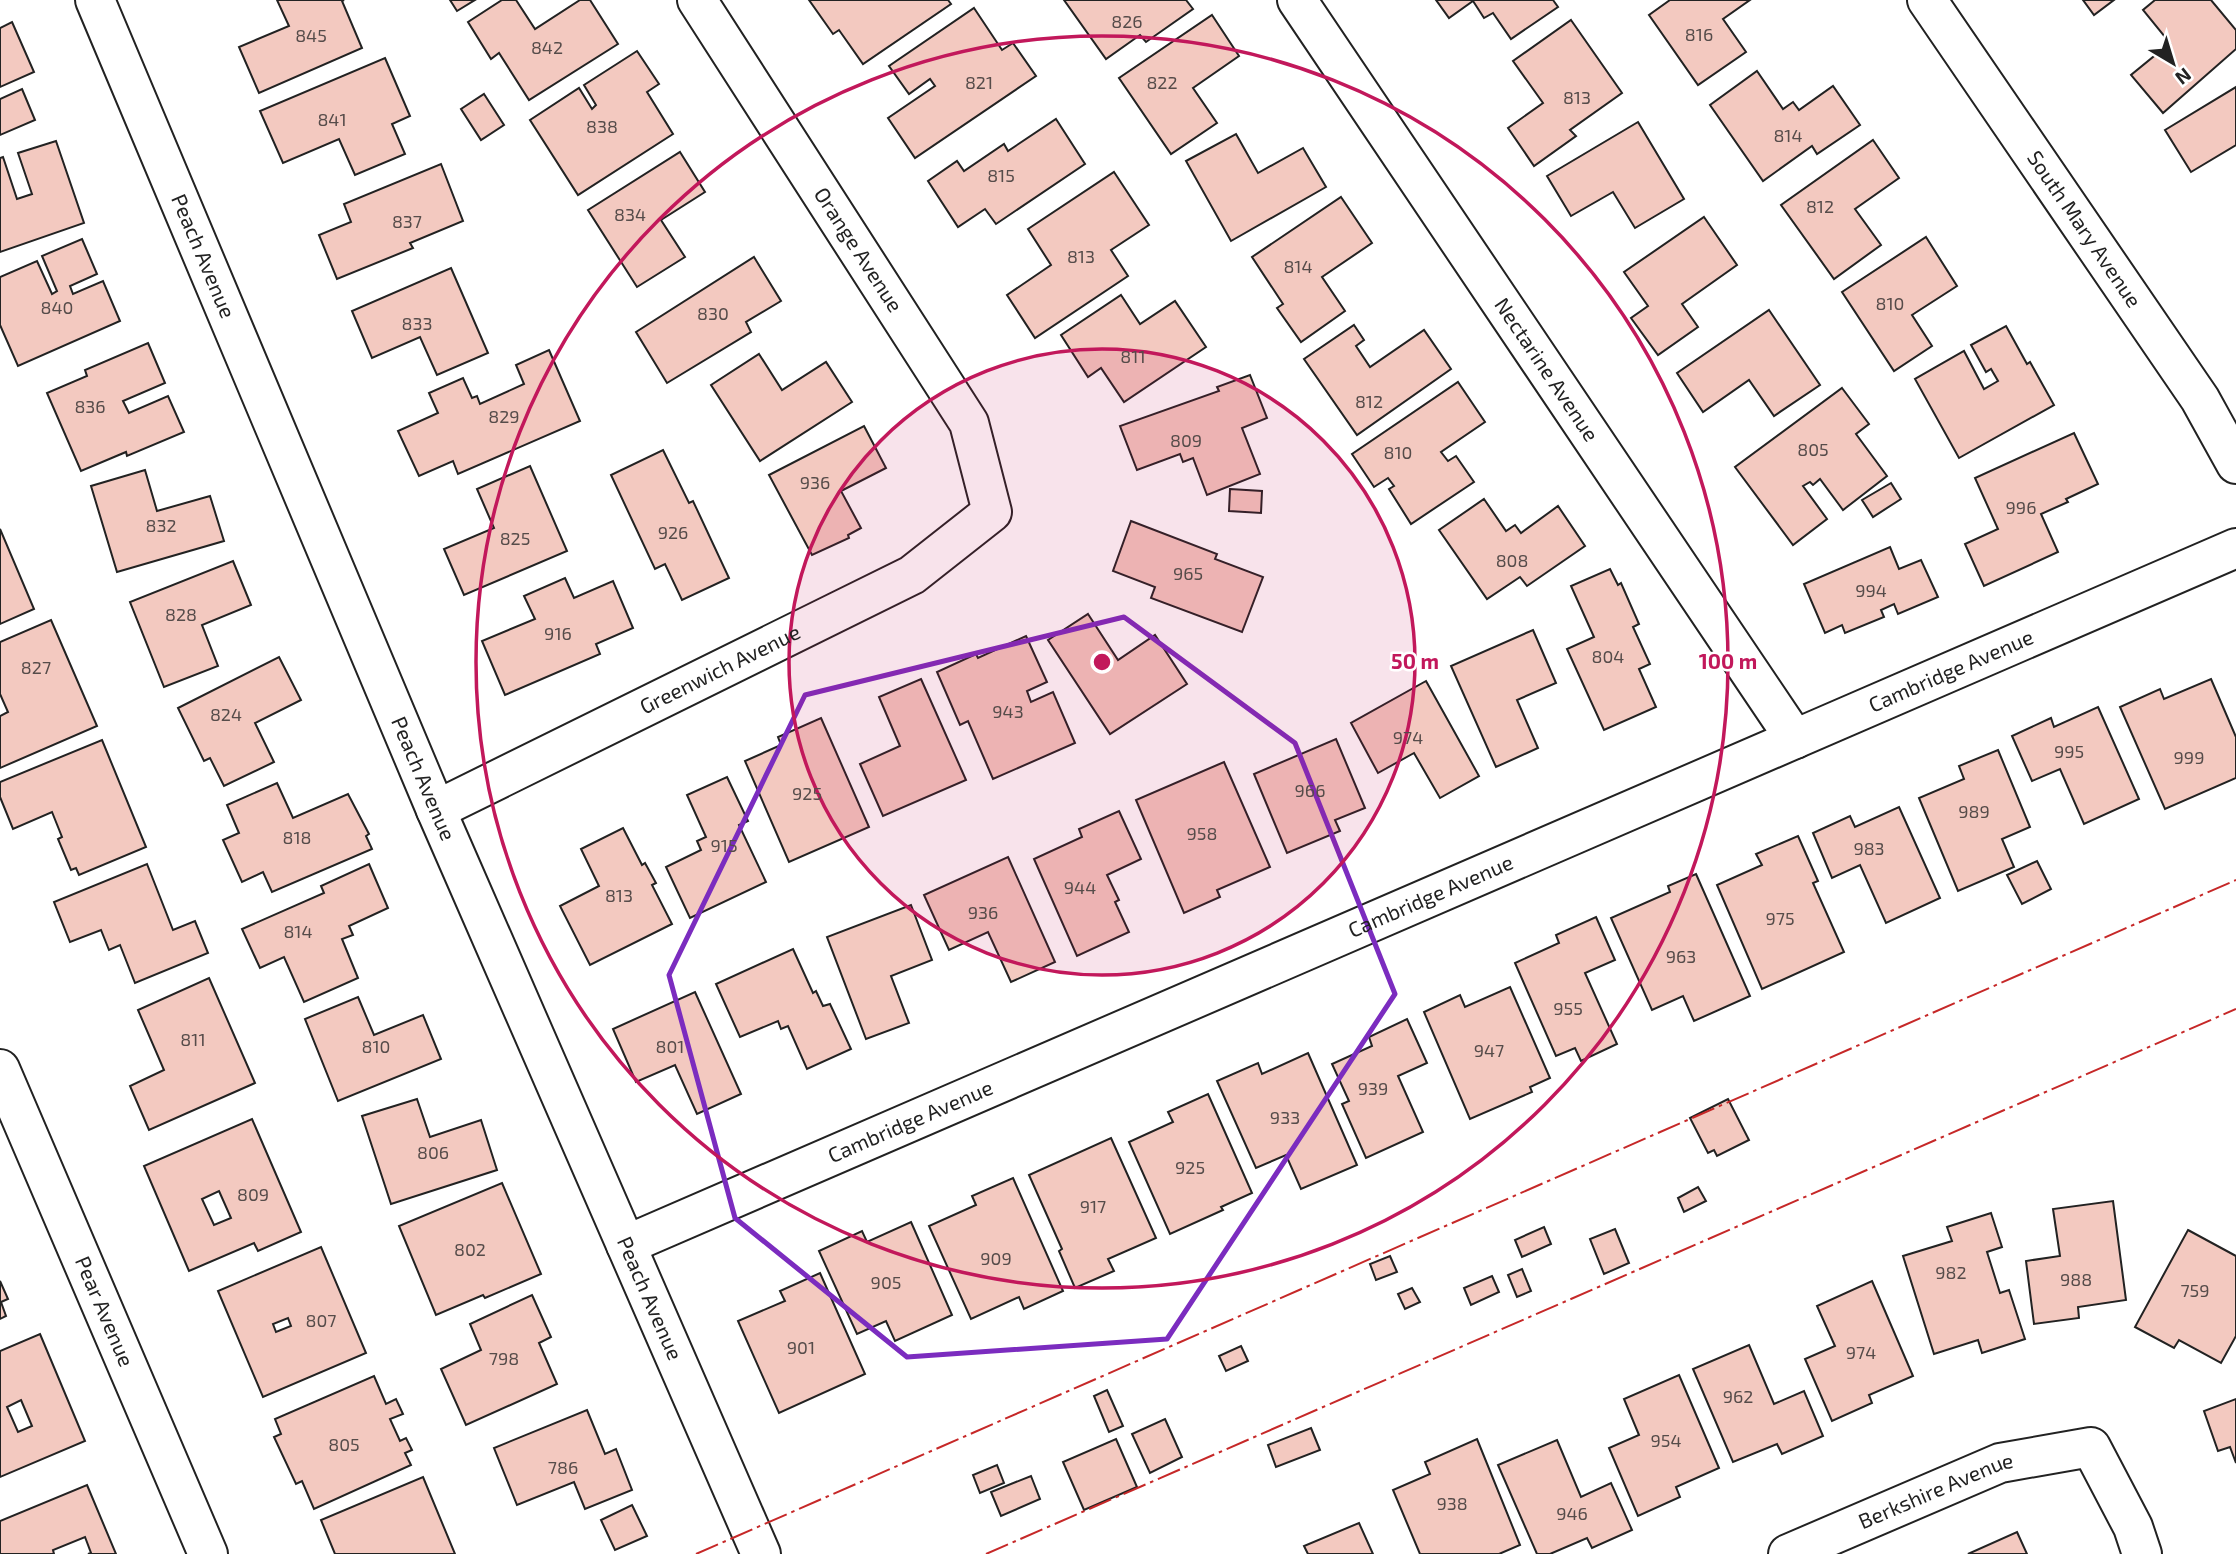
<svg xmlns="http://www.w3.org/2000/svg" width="2236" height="1554" font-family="'Exo 2',sans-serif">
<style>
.building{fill:#f3c9c0;stroke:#222;stroke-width:2;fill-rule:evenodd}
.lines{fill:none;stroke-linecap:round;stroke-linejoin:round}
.minor-casing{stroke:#222;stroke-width:42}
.major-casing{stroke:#222;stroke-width:42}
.minor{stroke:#fff;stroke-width:38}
.major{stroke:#fff;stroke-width:38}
.power{stroke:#c62828;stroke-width:2;stroke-dasharray:24 5 3.5 5;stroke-linecap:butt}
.marked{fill:none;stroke:#7b2cbf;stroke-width:5;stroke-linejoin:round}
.ring{fill:none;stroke:#c2185b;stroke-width:3.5}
.labels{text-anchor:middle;stroke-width:5;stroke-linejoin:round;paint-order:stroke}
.number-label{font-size:18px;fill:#564c4a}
.street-label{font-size:21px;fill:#222;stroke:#fff}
.centre{fill:#c2185b;stroke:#fff;stroke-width:3.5}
.ring-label{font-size:21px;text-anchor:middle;font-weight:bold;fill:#c2185b;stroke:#fff;stroke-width:5;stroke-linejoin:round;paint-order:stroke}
</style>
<rect width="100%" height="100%" fill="#fff"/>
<g class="building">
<path d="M277,0h67l-2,1 20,47 -103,45 -20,-46 50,-21z"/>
<path d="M450,0h25l-18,11z"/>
<path d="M502,0h14l19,29 45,-29h10l28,44 -89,56 -30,-47 -8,6 -23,-37z"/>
<path d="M809,0h139l3,4 -88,60 -24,-34 -6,4z"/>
<path d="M1064,0h122l7,9 -47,33 -6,-7 -34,24z"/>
<path d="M1436,0h117l5,7 -47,32 -18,-26 -9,5 -11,-17 -24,17z"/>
<path d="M1670,0h80l-27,19 23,33 -48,33 -49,-70z"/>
<path d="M2083,0h31l-20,15z"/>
<path d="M2155,0h56l25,30v19l-73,64 -32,-38 39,-32 -27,-33z"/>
<path d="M974,8l28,42 11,-7 23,33 -121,82 -27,-40 47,-32 -5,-7 -21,15 -20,-28z"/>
<path d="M1212,15l27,41 -46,32 24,35 -46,31 -52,-76z"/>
<path d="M1571,20l51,73 -52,37 6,6 -42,30 -26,-38 35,-25 -30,-42z"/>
<path d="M12,22l22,50 -34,15v-59z"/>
<path d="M637,51l22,33 -12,8 26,42 -95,61 -48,-75 49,-32 13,21 4,-4 -12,-20z"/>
<path d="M385,58l25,58 -18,8 13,30 -50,21 -16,-36 -56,24 -23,-52z"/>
<path d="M1757,71l26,38 10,-7 6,8 34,-24 27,39 -43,29 -5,-8 -49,35 -53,-76z"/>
<path d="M2236,87v58l-45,27 -26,-42z"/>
<path d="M22,89l13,31 -35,15v-36z"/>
<path d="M484,94l20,31 -23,15 -20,-31z"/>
<path d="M1056,119l29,45 -89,60 -11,-15 -27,18 -30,-46 29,-20 7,10 40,-27 4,7z"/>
<path d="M1638,122l46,77 -49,29 -22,-36 -42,24 -24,-40z"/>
<path d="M1236,134l22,39 45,-25 23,39 -95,54 -45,-80z"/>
<path d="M1873,140l26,38 -44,31 26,36 -47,34 -53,-74z"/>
<path d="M56,141l28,82 -84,29v-94l3,-1 14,42 15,-5 -14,-41z"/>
<path d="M680,152l25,40 -44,28 24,37 -48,30 -49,-77z"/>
<path d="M441,164l22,57 -53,22 3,5 -76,31 -18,-44 32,-13 -7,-18z"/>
<path d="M1114,172l35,53 -38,25 17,26 -93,62 -28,-43 44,-30 -23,-36z"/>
<path d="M1341,197l31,46 -50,34 23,34 -44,31 -24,-34 6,-4 -31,-47z"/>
<path d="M1704,217l33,48 -55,39 16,23 -40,28 -27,-37 17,-12 -24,-34z"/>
<path d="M1926,237l31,49 -45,29 20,31 -38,25 -52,-79z"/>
<path d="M82,239l15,35 -27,12 3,8 30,-13 17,40 -102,45 -18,-41v-48l37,-16 15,33 5,-3 -15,-35z"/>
<path d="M754,257l27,44 -35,21 5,10 -84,51 -31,-51z"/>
<path d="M451,268l37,85 -51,22 -17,-38 -48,21 -20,-47z"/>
<path d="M1121,295l19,29 35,-23 31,46 -82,55 -23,-34 -13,9 -27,-42z"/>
<path d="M1769,310l51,75 -46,31 -25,-36 -46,32 -26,-39z"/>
<path d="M1354,325l10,15 -8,6 14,21 54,-37 27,39 -94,66 -53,-76z"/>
<path d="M2006,326l21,38 3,-2 24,43 -95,53 -44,-79 49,-28 20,38 14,-8 -7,-12 -5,3 -15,-27z"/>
<path d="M148,343l17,40 -42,18 6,12 39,-17 16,36 -57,24 -1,-4 -45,19 -34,-78 40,-17 -2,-6z"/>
<path d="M549,350l31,71 -122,53 -5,-13 -34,15 -21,-45 40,-18 -9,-20 34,-15 9,20 5,-2 3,8 44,-20 -8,-19z"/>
<path d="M759,354l23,36 44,-28 26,40 -92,59 -49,-76z"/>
<path d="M1250,375l17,43 -25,10 18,46 -53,21 -14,-37 -10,4 -3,-8 -43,16 -17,-44 99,-35 -2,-4z"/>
<path d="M1458,382l27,40 -44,30 7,9 8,-5 18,26 -63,42 -22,-35 5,-3 -6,-8 -14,9 -22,-33z"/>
<path d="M1842,388l27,36 -13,10 31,42 -44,34 -23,-31 -7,6 -3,-3 -7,4 24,33 -34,26 -58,-78z"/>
<path d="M864,426l22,42 -45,23 20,37 -13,7 1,3 -37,17 -43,-80z"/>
<path d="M2074,433l24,51 -32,15 2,3 -27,12 17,38 -74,34 -19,-42 33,-15 -23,-51z"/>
<path d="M663,450l26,53 4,-2 36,77 -47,22 -17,-36 -10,5 -44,-94z"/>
<path d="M530,466l37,85 -103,44 -20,-46 50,-21 -17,-39z"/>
<path d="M145,470l12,41 53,-15 14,45 -107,31 -26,-86z"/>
<path d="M1891,483l10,16 -28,18 -11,-17z"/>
<path d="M1230,489l32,2 -1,22 -32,-2z"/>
<path d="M1484,499l22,32 9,-6 6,8 37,-27 27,40 -58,40 -7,-9 -33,22 -48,-69z"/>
<path d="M1131,521l86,33 -2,5 48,18 -21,55 -91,-34 4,-11 -42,-16z"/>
<path d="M0,529l34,80 -34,15z"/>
<path d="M1890,547l9,22 22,-9 17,37 -40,17 -4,-10 -13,6 3,7 -39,16 -3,-8 -17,8 -21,-49z"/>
<path d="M233,561l18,44 -49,20 16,41 -54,21 -34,-85z"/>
<path d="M1610,569l8,16 3,-2 18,41 -6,3 17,37 -11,5 17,38 -52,23 -37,-81 27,-12 -23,-51z"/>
<path d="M565,578l9,20 39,-17 20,47 -37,16 4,10 -95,41 -23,-54 53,-22 -11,-23z"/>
<path d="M1088,614l30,46 37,-25 32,49 -77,50 -62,-94z"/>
<path d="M51,620l46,106 -97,42v-52l8,-4 -8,-18v-52z"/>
<path d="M1533,630l23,53 -39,17 21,48 -42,19 -45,-101z"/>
<path d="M1026,636l21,46 -20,9 4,11 22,-10 22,51 -82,36 -25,-58 -8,4 -23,-53 39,-18 2,4z"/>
<path d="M279,657l22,43 -46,23 19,39 -50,24 -14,-28 -6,3 -26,-53z"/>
<path d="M921,679l45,101 -83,36 -23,-52 40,-18 -21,-49z"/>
<path d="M2211,679l25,58v41l-71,31 -45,-102 40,-18 4,10z"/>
<path d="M1426,681l53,95 -39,22 -26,-45 -36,20 -27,-50z"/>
<path d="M2098,707l41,92 -55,25 -24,-55 -28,12 -20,-45 39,-18 3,9z"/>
<path d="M821,718l48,109 -80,35 -44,-101 36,-16 -3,-8z"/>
<path d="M1336,739l29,69 -30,12 5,11 -53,22 -33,-79z"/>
<path d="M102,740l44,107 -67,28 -3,-7 -5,2 -13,-31 4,-2 -10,-25 -39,17 -13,-32v-15z"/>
<path d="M1998,750l32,77 -28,12 12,28 -56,24 -39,-93 45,-19 -5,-13z"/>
<path d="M1224,762l46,105 -53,23 3,7 -36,16 -48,-113z"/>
<path d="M727,777l21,44 -9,4 27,57 -76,36 -24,-51 35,-17 -4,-9 9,-4 -19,-42z"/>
<path d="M277,783l16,35 55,-24 21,40 -3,2 6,13 -100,43 -9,-20 -21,10 -19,-42 16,-7 -12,-28z"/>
<path d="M1899,807l41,91 -54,25 -26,-58 -28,13 -19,-45 37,-17 5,11z"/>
<path d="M1119,811l22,48 -34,16 12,25 -4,2 14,30 -52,24 -43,-97 48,-22 -3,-8z"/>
<path d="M623,828l19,37 3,-2 11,20 -4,2 20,39 -82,41 -30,-59 39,-20 -18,-37z"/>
<path d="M1798,836l20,45 -5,2 31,69 -82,37 -45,-104 45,-20 -6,-11z"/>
<path d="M1008,857l47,105 -44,20 -23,-50 -39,18 -25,-55z"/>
<path d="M2037,861l14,28 -29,15 -15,-29z"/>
<path d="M147,864l26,66 22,-9 13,32 -73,30 -15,-38 -11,5 -8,-20 -31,12 -16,-40z"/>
<path d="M369,864l19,44 -39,18 4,9 -11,4 16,39 -54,24 -20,-45 -24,11 -18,-39 82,-36 -3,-7z"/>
<path d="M1696,874l54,122 -56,25 -11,-25 -31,14 -41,-92 59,-26 -2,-6z"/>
<path d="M911,905l21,55 -41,16 18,47 -43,16 -39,-102z"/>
<path d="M1596,917l19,43 -30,13 32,71 -36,17 -6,-13 -19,8 -41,-93 44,-20 -3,-8z"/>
<path d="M793,949l20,44 3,-2 7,15 7,-2 21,45 -44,20 -19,-43 -7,3 -3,-8 -38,16 -24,-53z"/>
<path d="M209,978l46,105 -106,47 -19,-44 34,-16 -26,-60z"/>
<path d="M1510,987l40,91 -20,9 2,5 -62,27 -46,-107 36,-17 5,12z"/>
<path d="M695,992l46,102 -44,20 -22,-49 -39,17 -23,-53z"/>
<path d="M358,997l16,38 49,-20 18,44 -103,42 -33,-82z"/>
<path d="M1407,1019l20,44 -29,13 25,56 -57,26 -24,-54 7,-3 -17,-37 40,-18 -3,-9z"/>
<path d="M1308,1053l49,112 -56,24 -15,-34 -30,13 -39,-87 41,-18 4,11z"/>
<path d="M1208,1094l44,99 -31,14 2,3 -53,24 -41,-92 44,-20 -5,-10z"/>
<path d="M417,1099l13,38 51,-17 16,50 -106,34 -29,-88z"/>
<path d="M1728,1099l21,41 -32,16 -3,-6 -6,3 -18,-35z"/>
<path d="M252,1119l49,113 -43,19 -4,-8 -65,28 -45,-105zM219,1191l12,27 -17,7 -12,-26z"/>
<path d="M1111,1138l45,100 -48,21 6,12 -39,17 -16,-37 3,-2 -33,-74z"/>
<path d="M1013,1178l50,113 -39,18 -5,-12 -48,22 -42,-93 47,-21 -4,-9z"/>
<path d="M502,1183l39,91 -56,24 -2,-3 -47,20 -37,-89z"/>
<path d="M1698,1187l8,14 -22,11 -6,-14z"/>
<path d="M2113,1201l13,99 -48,7 1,11 -45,6 -8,-63 34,-5 -7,-47z"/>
<path d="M1991,1213l11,34 -15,5 13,41 9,-3 16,49 -43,14 -4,-13 -44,14 -31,-98 49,-15 -5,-14z"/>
<path d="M911,1222l41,93 -57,26 -9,-20 -29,13 -38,-83 43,-20 5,11z"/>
<path d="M1544,1227l7,17 -29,13 -7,-17z"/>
<path d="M1615,1229l14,34 -25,11 -14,-35z"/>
<path d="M2188,1230l48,26v80l-15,27 -42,-23 -5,8 -39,-21z"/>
<path d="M321,1247l45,106 -103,44 -45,-106zM288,1318l3,8 -15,6 -3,-8z"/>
<path d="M1390,1256l7,16 -21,8 -6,-16z"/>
<path d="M1522,1269l9,22 -14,6 -9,-22z"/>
<path d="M820,1273l45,101 -86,39 -41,-92 47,-20 -5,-10z"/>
<path d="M1492,1276l7,16 -28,13 -7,-17z"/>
<path d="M0,1281l8,18 -7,3 5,14 -6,3z"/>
<path d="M1872,1281l41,95 -44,19 3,8 -40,18 -27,-62 30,-13 -18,-40z"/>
<path d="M1412,1288l8,14 -15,7 -7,-15z"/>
<path d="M532,1295l19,42 -12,6 18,41 -91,41 -25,-56 40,-19 -11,-26z"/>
<path d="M40,1334l45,107 -85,36v-126zM21,1400l11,26 -14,6 -11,-25z"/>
<path d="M1749,1345l25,59 30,-13 19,45 -41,18 -5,-10 -44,18 -40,-93z"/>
<path d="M1241,1346l7,15 -22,10 -7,-15z"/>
<path d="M1679,1375l40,93 -43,19 4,10 -42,19 -29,-68 30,-13 -15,-36z"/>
<path d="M374,1376l12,28 10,-5 7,15 -13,5 10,22 6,-3 6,12 -7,3 6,12 -97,44 -12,-28 -6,3 -22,-47 7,-3 -6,-15z"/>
<path d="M1107,1390l16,36 -14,6 -15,-36z"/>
<path d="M2236,1399v64l-6,-16 -12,4 -14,-40z"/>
<path d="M587,1410l18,44 11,-5 16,41 -47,19 -11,-27 -57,23 -23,-57z"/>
<path d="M1165,1419l17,38 -32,16 -18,-39z"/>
<path d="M1311,1428l9,22 -44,17 -8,-22z"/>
<path d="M1116,1439l21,48 -53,23 -21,-48z"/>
<path d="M1477,1439l43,106 -21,9h-79l-27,-64 37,-16 -5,-12z"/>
<path d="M1557,1440l24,57 30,-14 21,47 -40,18 -5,-10 -37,16h-13l-39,-89z"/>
<path d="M997,1465l7,18 -24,10 -7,-18z"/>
<path d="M1031,1476l9,23 -39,17 -10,-24z"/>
<path d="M423,1477l32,77h-120l-14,-34z"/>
<path d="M87,1485l29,69h-28l3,-1 -6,-16 -32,13 1,4h-54v-33z"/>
<path d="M632,1505l15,31 -32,14 -14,-30z"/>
<path d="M1359,1523l14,31h-65l-4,-8z"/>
<path d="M2017,1532l10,22h-59z"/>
</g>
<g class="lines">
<defs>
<g id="minor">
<path id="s1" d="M95,0l341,810 325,744"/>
<path id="s2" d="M1297,0l498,739"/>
<path id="s3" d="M436,810l476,-235 80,-63 -23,-89 -272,-423"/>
<path id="s4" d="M0,1069l208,485"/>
<path id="s5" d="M626,1245l1610,-697"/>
<path id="s6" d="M1788,1554l212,-91 91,-16 42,80 9,27"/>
</g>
<g id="major">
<path id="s7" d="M1927,0l273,399 36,65"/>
</g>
</defs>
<use href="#minor" class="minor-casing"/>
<use href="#major" class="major-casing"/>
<use href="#minor" class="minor"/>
<use href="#major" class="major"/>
<g class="power">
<path d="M696,1554l1540,-674"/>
<path d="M986,1554l1250,-545"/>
</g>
</g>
<path class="marked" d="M1124,617l171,126 100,251 -228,345 -260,18 -172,-139 -66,-243 136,-280z"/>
<circle cx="1102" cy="662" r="313" fill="#c2185b" fill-opacity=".12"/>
<g class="ring">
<circle cx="1102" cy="662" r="313"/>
<circle cx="1102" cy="662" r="626"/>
</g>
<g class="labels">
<g class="number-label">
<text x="1127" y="28">826</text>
<text x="1699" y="41">816</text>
<text x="311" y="42">845</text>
<text x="547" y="54">842</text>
<text x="979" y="89">821</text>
<text x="1162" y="89">822</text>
<text x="1577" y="104">813</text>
<text x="332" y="126">841</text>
<text x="602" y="133">838</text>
<text x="1788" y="142">814</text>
<text x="1001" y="182">815</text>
<text x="1820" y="213">812</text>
<text x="630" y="221">834</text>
<text x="407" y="228">837</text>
<text x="1081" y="263">813</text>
<text x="1298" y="273">814</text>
<text x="1890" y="310">810</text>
<text x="57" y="314">840</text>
<text x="713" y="320">830</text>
<text x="417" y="330">833</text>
<text x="1133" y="363">811</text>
<text x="1369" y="408">812</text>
<text x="90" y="413">836</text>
<text x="504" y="423">829</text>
<text x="1186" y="447">809</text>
<text x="1813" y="456">805</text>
<text x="1398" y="459">810</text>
<text x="815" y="489">936</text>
<text x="2021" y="514">996</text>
<text x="161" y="532">832</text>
<text x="673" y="539">926</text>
<text x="515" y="545">825</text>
<text x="1512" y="567">808</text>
<text x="1188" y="580">965</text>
<text x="1871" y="597">994</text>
<text x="181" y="621">828</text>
<text x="558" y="640">916</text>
<text x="1608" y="663">804</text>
<text x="36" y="674">827</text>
<text x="1008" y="718">943</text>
<text x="226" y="721">824</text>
<text x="1408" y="744">974</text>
<text x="2069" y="758">995</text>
<text x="2189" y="764">999</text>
<text x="1310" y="797">966</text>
<text x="807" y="800">925</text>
<text x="1974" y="818">989</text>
<text x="1202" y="840">958</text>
<text x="297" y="844">818</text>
<text x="724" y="852">915</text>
<text x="1869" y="855">983</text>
<text x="1080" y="894">944</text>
<text x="619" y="902">813</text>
<text x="983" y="919">936</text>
<text x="1780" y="925">975</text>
<text x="298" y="938">814</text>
<text x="1681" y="963">963</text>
<text x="1568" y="1015">955</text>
<text x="193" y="1046">811</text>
<text x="376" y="1053">810</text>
<text x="670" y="1053">801</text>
<text x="1489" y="1057">947</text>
<text x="1373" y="1095">939</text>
<text x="1285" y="1124">933</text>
<text x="433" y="1159">806</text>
<text x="1190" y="1174">925</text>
<text x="253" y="1201">809</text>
<text x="1093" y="1213">917</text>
<text x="470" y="1256">802</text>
<text x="996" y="1265">909</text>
<text x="1951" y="1279">982</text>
<text x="2076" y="1286">988</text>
<text x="886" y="1289">905</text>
<text x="2195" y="1297">759</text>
<text x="321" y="1327">807</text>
<text x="801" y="1354">901</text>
<text x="1861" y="1359">974</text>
<text x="504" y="1365">798</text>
<text x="1738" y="1403">962</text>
<text x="1666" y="1447">954</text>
<text x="344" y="1451">805</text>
<text x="563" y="1474">786</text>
<text x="1452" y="1510">938</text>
<text x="1572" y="1520">946</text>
</g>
<g class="street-label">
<text dy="7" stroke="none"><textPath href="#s7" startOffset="278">South Mary Avenue</textPath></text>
<text transform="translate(858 250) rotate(57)" y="7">Orange Avenue</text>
<text dy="7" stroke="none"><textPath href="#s1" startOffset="278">Peach Avenue</textPath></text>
<text dy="7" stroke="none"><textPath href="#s2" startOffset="446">Nectarine Avenue</textPath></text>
<text dy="7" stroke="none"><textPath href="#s3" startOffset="317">Greenwich Avenue</textPath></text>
<text dy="7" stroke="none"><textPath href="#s5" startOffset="1444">Cambridge Avenue</textPath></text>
<text dy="7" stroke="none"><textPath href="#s1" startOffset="845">Peach Avenue</textPath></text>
<text dy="7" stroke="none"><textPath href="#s5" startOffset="877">Cambridge Avenue</textPath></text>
<text dy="7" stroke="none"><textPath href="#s5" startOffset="310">Cambridge Avenue</textPath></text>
<text dy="7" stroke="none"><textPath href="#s1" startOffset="1412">Peach Avenue</textPath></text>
<text dy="7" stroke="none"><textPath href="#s4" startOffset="264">Pear Avenue</textPath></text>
<text dy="7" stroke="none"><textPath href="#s6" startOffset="161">Berkshire Avenue</textPath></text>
</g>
</g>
<circle cx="1102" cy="662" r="10" class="centre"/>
<g class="ring-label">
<text x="1415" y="669">50 m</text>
<text x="1728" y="669">100 m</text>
</g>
<g transform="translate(2173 63) rotate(142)" stroke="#ffffff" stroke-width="5" paint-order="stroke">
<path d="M0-5L12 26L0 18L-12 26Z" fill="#222222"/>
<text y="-10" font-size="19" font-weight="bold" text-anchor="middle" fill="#222222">N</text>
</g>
</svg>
